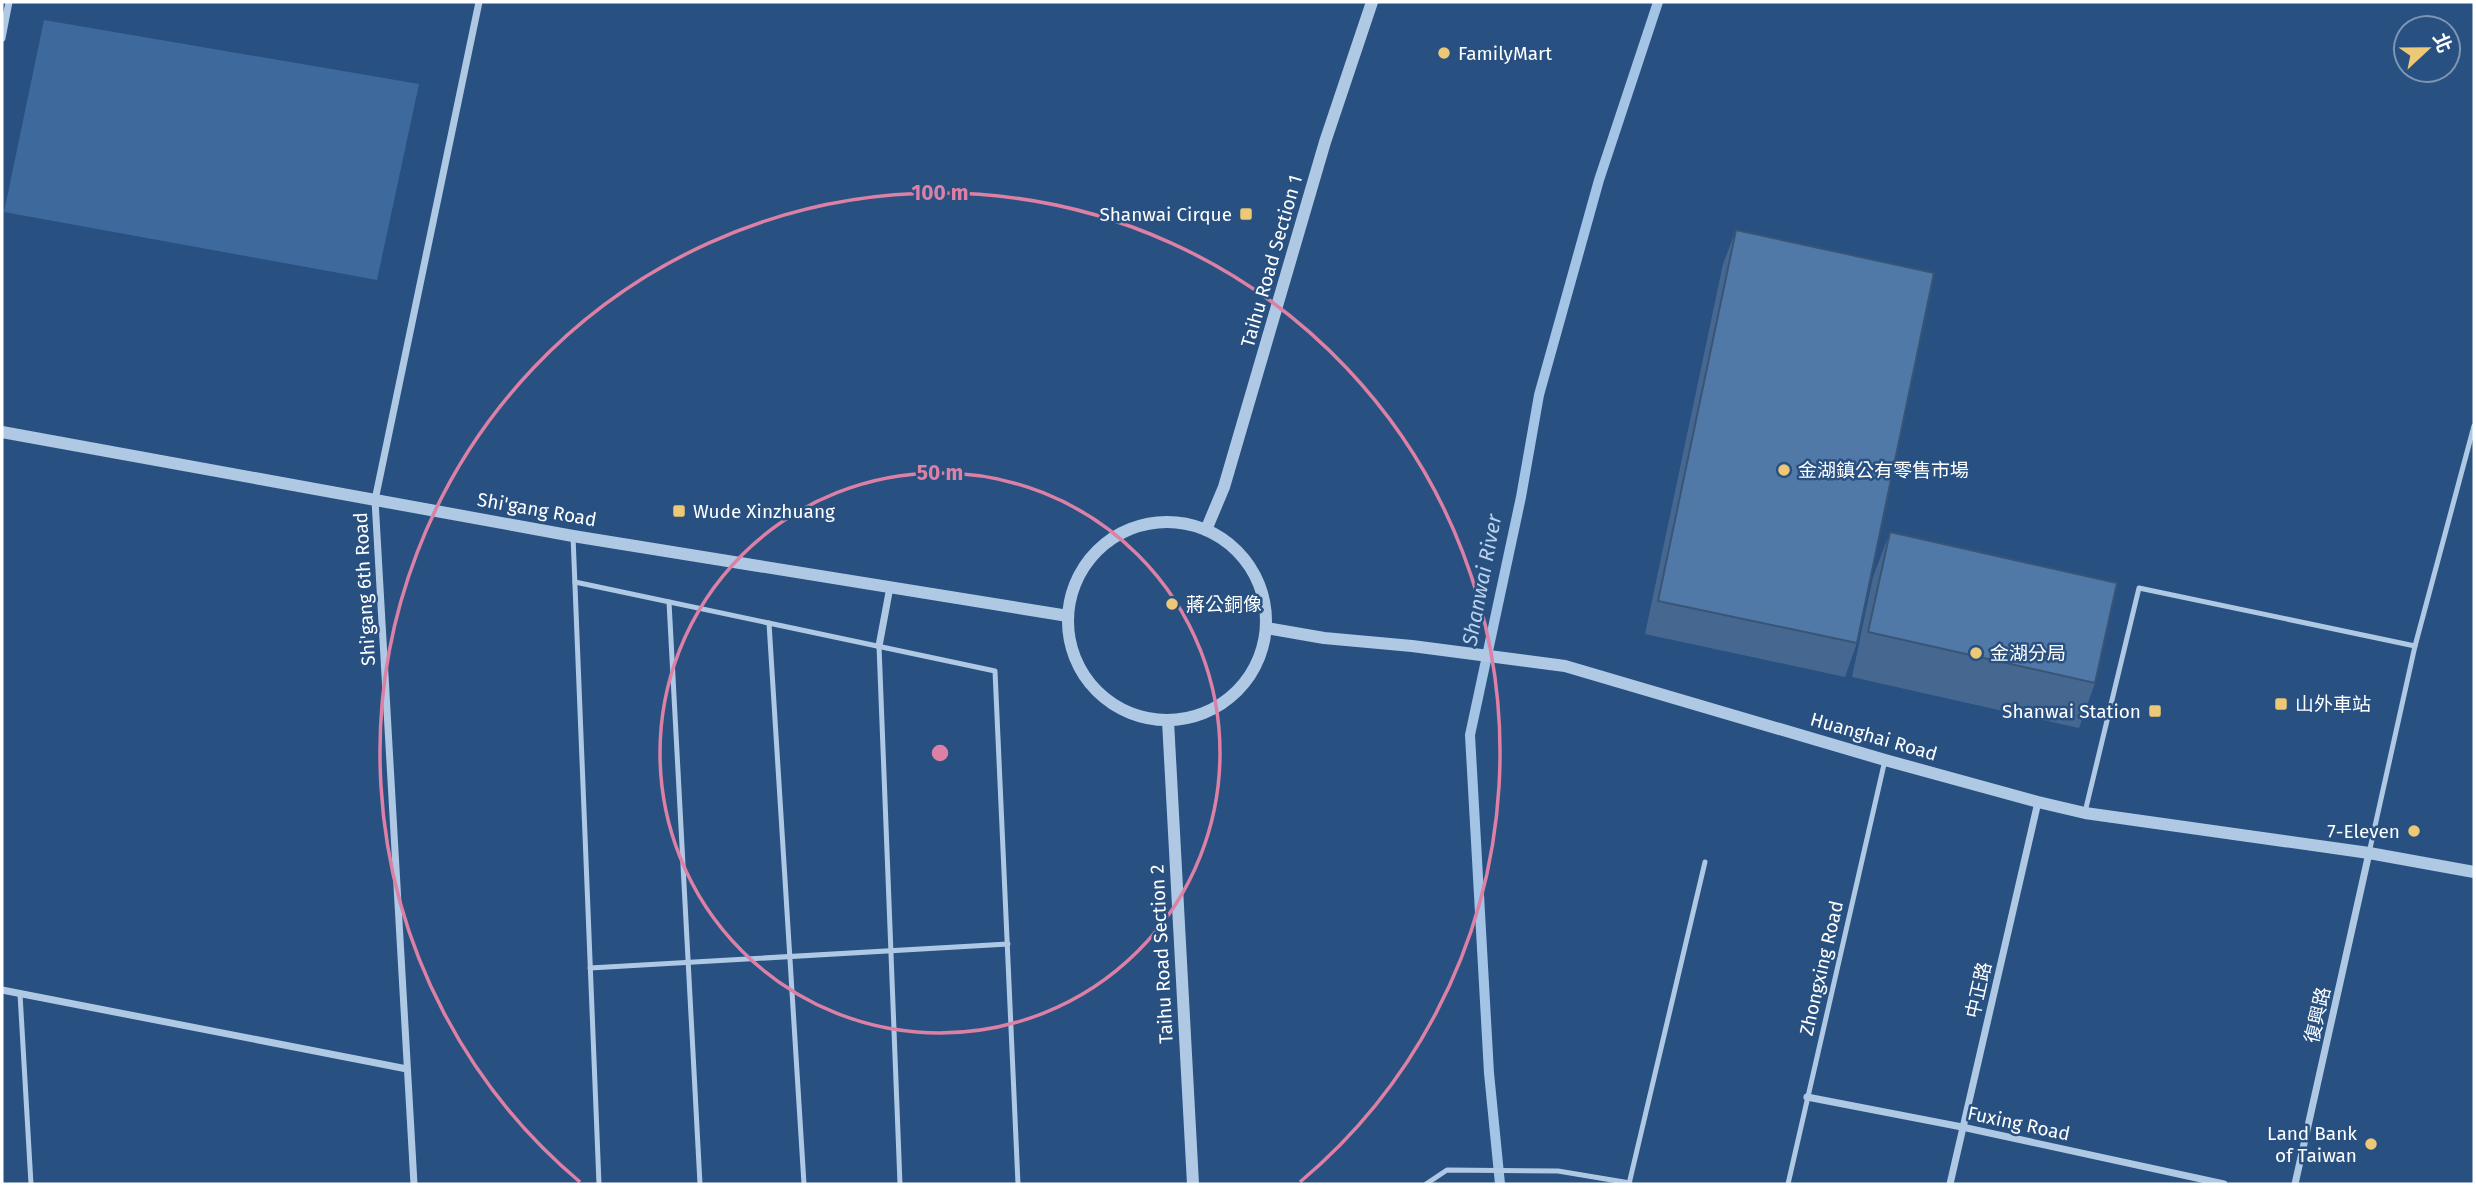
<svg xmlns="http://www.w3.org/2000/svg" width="2476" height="1186" font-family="'Fira Sans','Noto Sans TC',sans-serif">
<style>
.green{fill:#3d699d}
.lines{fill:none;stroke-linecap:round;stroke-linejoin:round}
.stream{stroke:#a4c4e6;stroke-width:10}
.service{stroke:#afc9e5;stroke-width:5}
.minor{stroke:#afc9e5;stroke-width:7}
.tertiary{stroke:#afc9e5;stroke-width:12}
.wall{fill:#466890}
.building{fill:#5179a8;stroke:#395576;stroke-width:2}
.ring{fill:none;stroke:#dd80a5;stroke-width:3.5}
.poi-dot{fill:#edc876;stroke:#285080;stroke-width:2.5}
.labels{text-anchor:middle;stroke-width:5;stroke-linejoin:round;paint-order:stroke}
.poi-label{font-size:19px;fill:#fff;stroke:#285080;text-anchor:start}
.street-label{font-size:19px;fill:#fff;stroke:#285080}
.water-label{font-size:21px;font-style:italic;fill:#bad2ed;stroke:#285080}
.centre{fill:#dd80a5;stroke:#285080;stroke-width:3.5}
.ring-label{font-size:21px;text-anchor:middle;font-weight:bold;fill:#dd80a5;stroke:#285080;stroke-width:5;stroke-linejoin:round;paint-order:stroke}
</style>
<rect width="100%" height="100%" fill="#285080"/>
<path class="green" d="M44,20l375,64 -42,196 -373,-68z"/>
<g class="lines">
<path class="stream" d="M1500,1184l-11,-111 -19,-338 51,-238 18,-102 60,-215 59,-178"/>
<g class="service">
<path d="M573,536l26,648"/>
<path d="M575,582l420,89 23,513"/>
<path d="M669,602l31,582"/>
<path d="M769,623l35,561"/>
<path d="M879,646l21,538"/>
<path d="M2085,812l54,-224 276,58"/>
<path d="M2369,853l46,-207 59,-220"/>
<path d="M590,968l418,-24"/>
<path d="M20,994l11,190"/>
<path d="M1426,1184l21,-14 111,1 72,12"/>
<path d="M1629,1184l76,-322"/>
<path d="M1788,1184l97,-424"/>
</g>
<g class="minor">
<path d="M2,38l7,-36"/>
<path d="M879,646l11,-59"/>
<path d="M2,990l405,79"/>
<path d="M1807,1097l155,30 262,57"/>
<path d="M414,1184l-39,-684 104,-498"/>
<path d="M1950,1184l88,-382"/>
<path d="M2295,1184l74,-331"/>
</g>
<g class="tertiary">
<path d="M2,432l571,104 495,80"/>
<circle cx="1167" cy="621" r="99"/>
<path d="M1206,530l18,-43 101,-345 47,-140"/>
<path d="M1266,628l58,10 88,8 153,20 320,94 153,42 47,11 284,40 105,19"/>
<path d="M1168,721l25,463"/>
</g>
</g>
<g class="wall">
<path d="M1736,230l121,413 -12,34 -200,-43 78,-370z"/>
<path d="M1890,532l205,151 -16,45 -227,-51 21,-100z"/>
</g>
<g class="building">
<path d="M1736,230l198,43 -77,370 -199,-42z"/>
<path d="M1890,532l227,51 -22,100 -227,-51z"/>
</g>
<g class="ring">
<circle cx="940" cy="753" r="280"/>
<path d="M580 1182A560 560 0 1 1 1300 1182"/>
</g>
<g class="poi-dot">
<circle cx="1444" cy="53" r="7"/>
<rect x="1239" y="207" width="14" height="14" rx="3.5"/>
<circle cx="1784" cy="470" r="7"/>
<rect x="672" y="504" width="14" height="14" rx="3.5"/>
<circle cx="1172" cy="604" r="7"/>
<circle cx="1976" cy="653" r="7"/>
<rect x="2274" y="697" width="14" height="14" rx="3.5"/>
<rect x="2148" y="704" width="14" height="14" rx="3.5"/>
<circle cx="2414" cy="831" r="7"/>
<circle cx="2371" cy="1144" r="7"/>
</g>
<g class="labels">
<g class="poi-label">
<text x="1458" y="60">FamilyMart</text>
<text x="1232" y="221" text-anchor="end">Shanwai Cirque</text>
<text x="1798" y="477">金湖鎮公有零售市場</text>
<text x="693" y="518">Wude Xinzhuang</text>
<text x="1186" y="611">蔣公銅像</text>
<text x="1990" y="660">金湖分局</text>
<text x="2295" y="711">山外車站</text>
<text x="2141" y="718" text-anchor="end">Shanwai Station</text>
<text x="2400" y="838" text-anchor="end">7-Eleven</text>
<text x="2357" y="1140" text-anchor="end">Land Bank<tspan x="2357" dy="22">of Taiwan</tspan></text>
</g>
<g class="street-label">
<text transform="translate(1271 261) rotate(-74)" y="7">Taihu Road Section 1</text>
<text transform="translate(537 509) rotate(10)" y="7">Shi'gang Road</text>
<text transform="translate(364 589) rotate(-93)" y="7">Shi'gang 6th Road</text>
<text transform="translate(1874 736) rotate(16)" y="7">Huanghai Road</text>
<text transform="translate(1161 954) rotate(-93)" y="7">Taihu Road Section 2</text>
<text transform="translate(1821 968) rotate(-77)" y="7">Zhongxing Road</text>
<text transform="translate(1978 990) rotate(-77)" y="7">中正路</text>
<text transform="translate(2317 1015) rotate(-77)" y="7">復興路</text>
<text transform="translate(2019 1123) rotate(12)" y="7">Fuxing Road</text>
</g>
<g class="water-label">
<text transform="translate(1482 580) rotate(-79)" y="7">Shanwai River</text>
</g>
</g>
<circle cx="940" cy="753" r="10" class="centre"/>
<g class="ring-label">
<text x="940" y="200">100 m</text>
<text x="940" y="480">50 m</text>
</g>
<rect width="2476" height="1186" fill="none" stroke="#ffffff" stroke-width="7"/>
<g transform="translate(2427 49) rotate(68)"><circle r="33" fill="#285080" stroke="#7e96b3" stroke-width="2"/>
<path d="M0-5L12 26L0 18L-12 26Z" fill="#edc876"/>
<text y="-10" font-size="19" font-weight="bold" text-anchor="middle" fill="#ffffff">北</text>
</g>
</svg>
